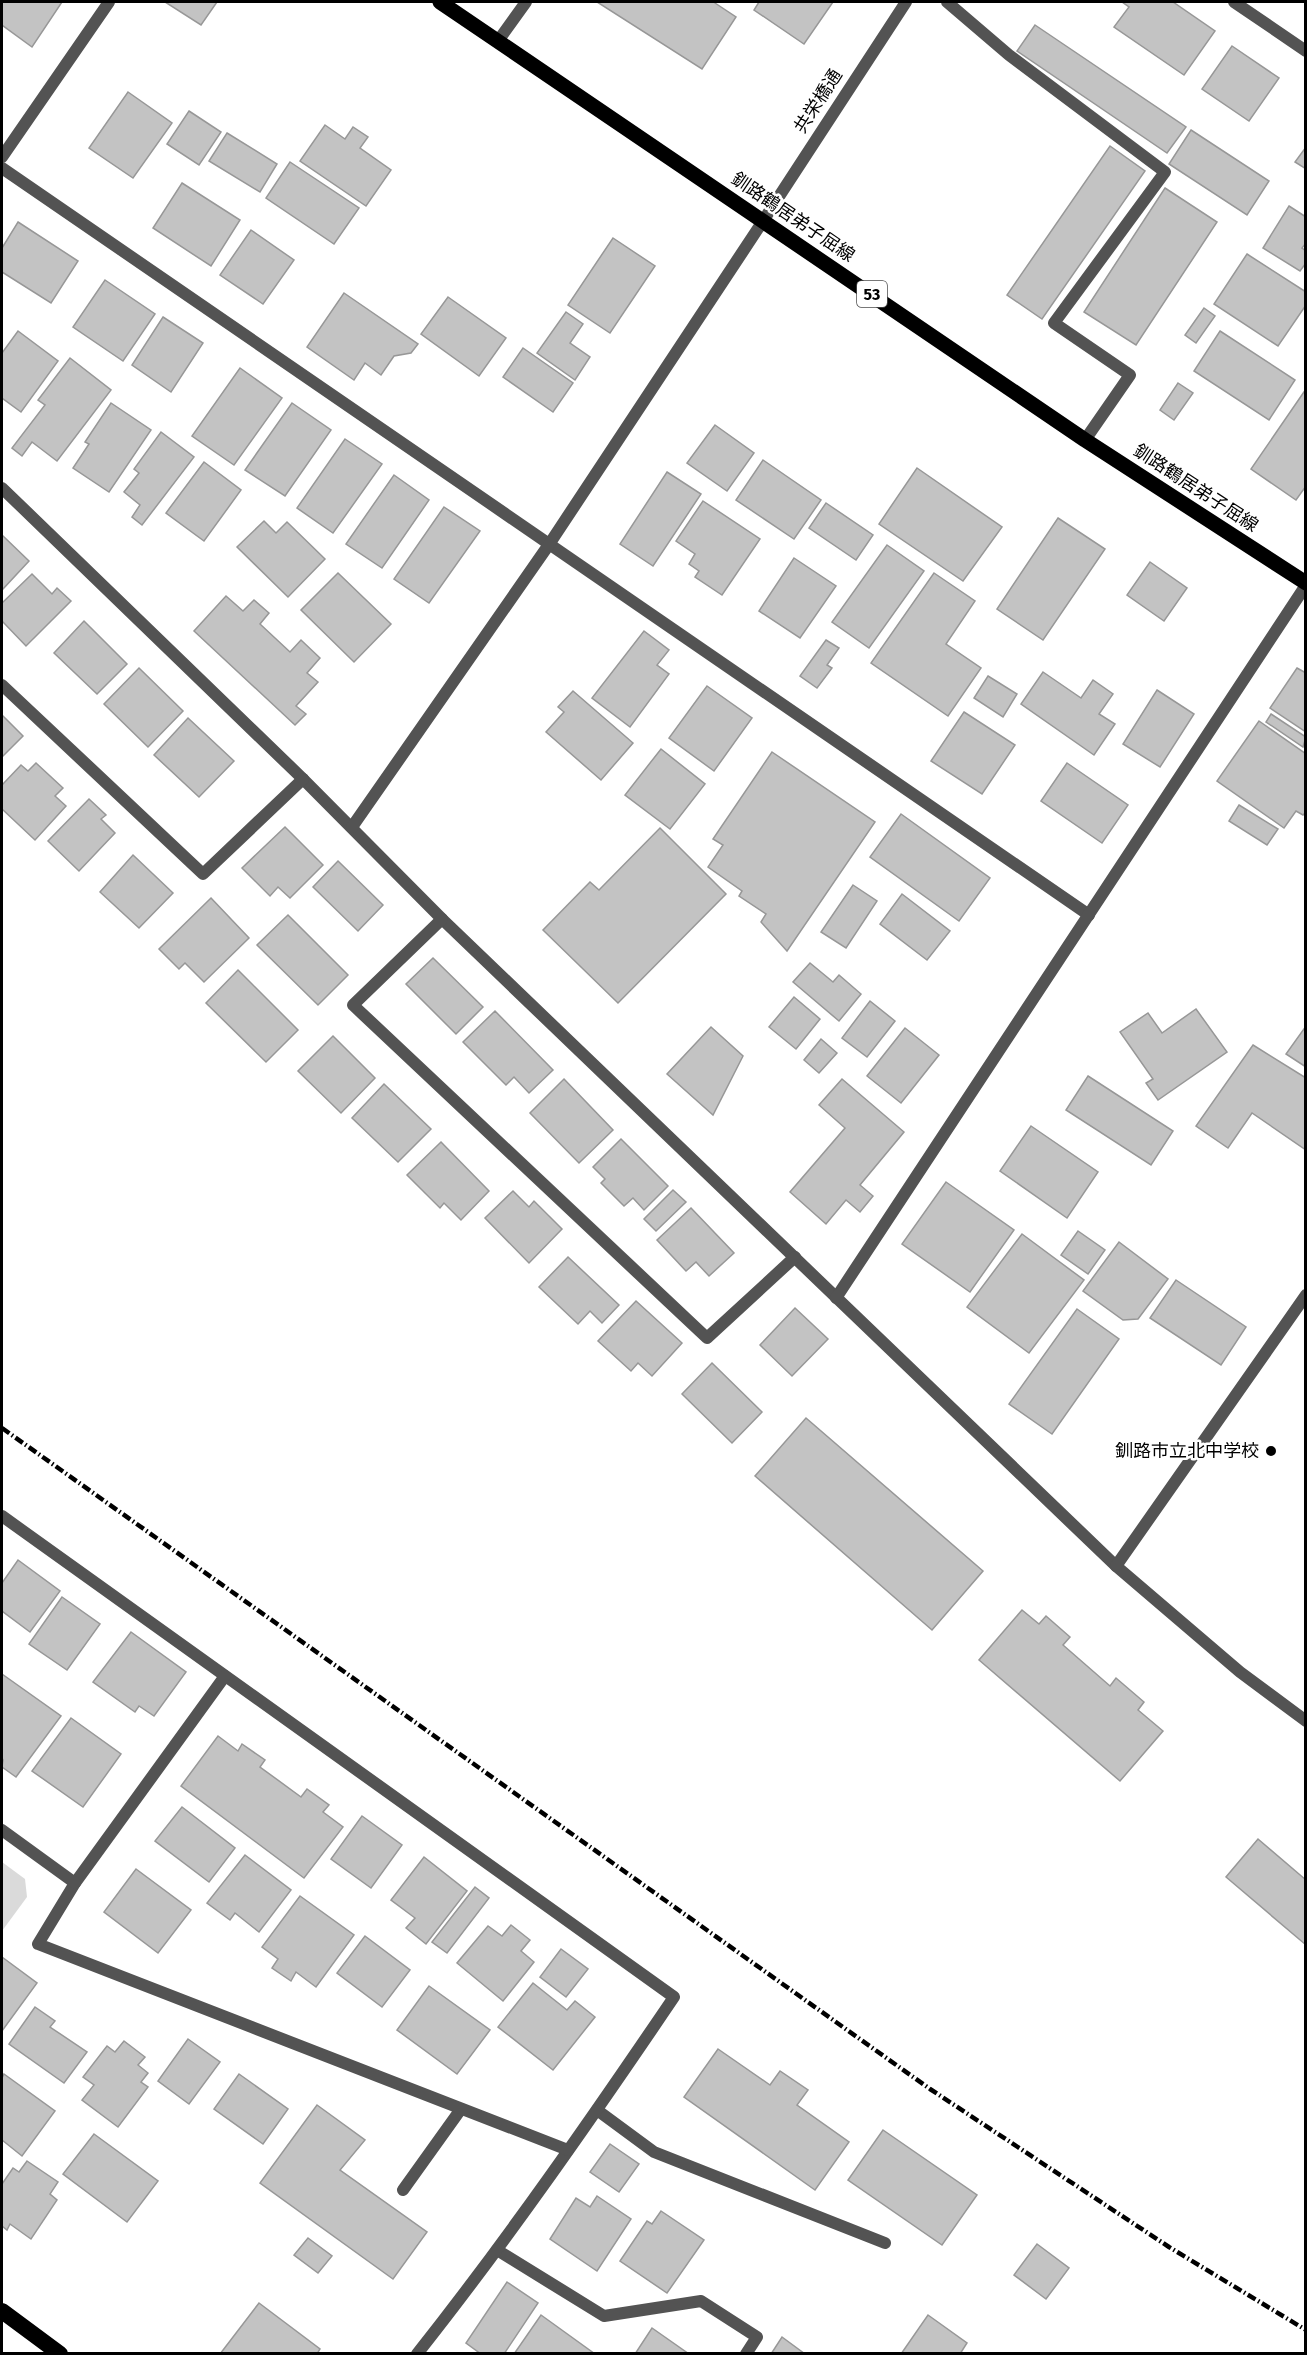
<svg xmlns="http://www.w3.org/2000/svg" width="1307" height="2355" font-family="'Fira Sans','Noto Sans JP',sans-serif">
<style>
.green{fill:#dadada}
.building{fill:#c3c3c3;stroke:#979797;stroke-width:1.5}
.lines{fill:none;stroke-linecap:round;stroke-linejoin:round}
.service{stroke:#535353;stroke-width:12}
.minor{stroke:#535353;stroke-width:12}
.tertiary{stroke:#535353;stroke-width:12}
.primary{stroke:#000;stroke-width:15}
.trunk{stroke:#000;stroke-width:16}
.rail{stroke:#000;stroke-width:4.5;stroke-dasharray:9 3 1.5 3;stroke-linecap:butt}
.poi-dot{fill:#000;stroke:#fff;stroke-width:2}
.labels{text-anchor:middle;stroke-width:5;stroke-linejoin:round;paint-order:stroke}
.shield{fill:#fff;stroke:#4c4c4c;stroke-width:1.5}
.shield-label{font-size:16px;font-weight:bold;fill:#000}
.street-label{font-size:18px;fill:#000;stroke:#fff}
.poi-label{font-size:18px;fill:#000;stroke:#fff;text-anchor:end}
</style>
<rect width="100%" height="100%" fill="#fff"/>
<path class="green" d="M2,1862l23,17 2,18 -25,34z"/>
<g class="building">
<path d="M2,2h60l-30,45 -30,-22z"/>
<path d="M165,2h52l-16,23z"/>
<path d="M597,2h119l-1,1 21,14 -34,52z"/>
<path d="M759,2h74l-29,42 -50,-34z"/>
<path d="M1122,2h51l42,29 -31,44 -70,-48 15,-20z"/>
<path d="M1035,25l151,102 -19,26 -150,-102z"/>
<path d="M1232,46l47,32 -30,43 -47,-32z"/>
<path d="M128,92l44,31 -39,55 -44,-30z"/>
<path d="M189,111l32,21 -22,33 -32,-21z"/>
<path d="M325,125l20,14 8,-12 15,10 -8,11 31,22 -25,36 -66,-45z"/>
<path d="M1191,130l78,51 -22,34 -78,-51z"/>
<path d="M227,133l50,31 -17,28 -51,-31z"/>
<path d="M1110,146l35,25 -103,148 -35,-24z"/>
<path d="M1306,147v22l-11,-7z"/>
<path d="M290,162l69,46 -25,36 -68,-46z"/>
<path d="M182,183l58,37 -29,46 -58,-38z"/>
<path d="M1165,188l52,34 -81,123 -52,-33z"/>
<path d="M1289,206l17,11v26l-4,5 4,3v12l-6,8 -37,-23z"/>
<path d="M18,222l60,39 -27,42 -49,-31v-24z"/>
<path d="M251,230l43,30 -31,44 -43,-29z"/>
<path d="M613,238l42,28 -45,67 -42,-28z"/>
<path d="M1247,254l59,38v13l-28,41 -64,-42z"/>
<path d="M105,280l50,34 -32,47 -50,-34z"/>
<path d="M344,293l74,51 -7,9 -17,3 -13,19 -16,-12 -11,17 -47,-33z"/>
<path d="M448,297l58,41 -27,38 -58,-42z"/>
<path d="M1204,308l11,8 -19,27 -11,-8z"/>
<path d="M566,312l17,12 -13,19 20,14 -15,23 -38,-27z"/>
<path d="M163,317l40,26 -32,49 -39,-27z"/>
<path d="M18,331l40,30 -37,51 -19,-14v-45z"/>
<path d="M1220,331l75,49 -26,40 -75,-49z"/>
<path d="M523,348l50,35 -20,29 -50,-35z"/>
<path d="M70,358l41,32 -54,71 -25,-19 -10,14 -10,-8 33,-43 -7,-5z"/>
<path d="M240,368l42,30 -48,67 -42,-29z"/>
<path d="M1178,383l15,10 -19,27 -14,-10z"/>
<path d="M1306,389v97l-10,14 -45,-31z"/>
<path d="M111,403l40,27 -42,62 -36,-24 16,-24 -4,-2z"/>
<path d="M292,403l39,27 -46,66 -40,-26z"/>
<path d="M715,425l39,28 -27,38 -40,-28z"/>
<path d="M161,432l33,25 -52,68 -10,-8 8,-12 -16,-13 15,-19 -5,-4z"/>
<path d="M345,439l37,25 -49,69 -36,-25z"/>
<path d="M763,460l58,40 -27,39 -58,-39z"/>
<path d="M204,462l37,28 -37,51 -38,-28z"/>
<path d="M917,468l85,59 -39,54 -84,-57z"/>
<path d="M667,472l34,22 -48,72 -33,-22z"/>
<path d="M394,475l35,25 -47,68 -36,-24z"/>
<path d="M703,501l57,38 -38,56 -27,-18 4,-6 -10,-7 6,-10 -19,-13z"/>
<path d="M826,503l47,32 -17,25 -47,-32z"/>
<path d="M444,507l36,24 -51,72 -35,-24z"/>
<path d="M1058,518l47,31 -62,91 -46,-31z"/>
<path d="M264,521l12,12 11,-11 38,37 -37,38 -51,-50z"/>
<path d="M2,535l27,26 -27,29z"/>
<path d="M887,545l37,26 -55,77 -37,-26z"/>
<path d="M794,558l42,28 -36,52 -41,-27z"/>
<path d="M1150,562l37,26 -23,33 -37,-26z"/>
<path d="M338,573l53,51 -37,38 -53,-52z"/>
<path d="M934,573l41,28 -29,43 35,24 -33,48 -77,-53z"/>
<path d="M32,574l20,20 5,-6 14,13 -45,45 -24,-25v-18z"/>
<path d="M226,596l17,15 11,-11 15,13 -9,11 30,28 11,-12 19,18 -13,15 11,9 -22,24 10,8 -11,11 -101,-94z"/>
<path d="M84,621l43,43 -30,30 -43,-41z"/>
<path d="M644,631l25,19 -12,15 12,9 -39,53 -38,-29z"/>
<path d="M826,640l13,8 -12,17 5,3 -15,20 -17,-12z"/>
<path d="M139,668l44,43 -35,36 -44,-43z"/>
<path d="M1297,668l9,5v59l-36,-24z"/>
<path d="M1043,672l38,26 12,-18 20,14 -14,20 16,10 -21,31 -73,-51z"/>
<path d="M988,676l29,18 -14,23 -29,-19z"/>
<path d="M707,686l45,32 -38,53 -45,-33z"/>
<path d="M1157,690l37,24 -34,53 -37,-23z"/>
<path d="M573,691l60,52 -32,37 -55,-48 18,-20 -6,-5z"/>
<path d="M964,712l51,33 -33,49 -51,-33z"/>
<path d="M1271,714l35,23 -3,10 -37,-25z"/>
<path d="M2,715l21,21 -21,21z"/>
<path d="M188,718l46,43 -35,36 -45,-42z"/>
<path d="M1259,721l47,33v58l-3,3 -7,-4 -12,17 -67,-47z"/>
<path d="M661,749l44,35 -35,45 -45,-34z"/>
<path d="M772,752l103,70 -88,129 -26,-29 5,-8 -27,-18 3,-5 -34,-24 15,-22 -10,-6z"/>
<path d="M36,763l27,25 -8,8 11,10 -31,34 -33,-31v-24l19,-20 7,6z"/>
<path d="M1067,763l61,42 -26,38 -61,-42z"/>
<path d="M89,799l17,16 -5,4 14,14 -36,38 -31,-30z"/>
<path d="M1239,805l39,24 -11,16 -38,-24z"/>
<path d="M901,814l89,64 -31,43 -89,-64z"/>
<path d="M285,827l38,38 -33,33 -12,-11 -8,9 -28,-28z"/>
<path d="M660,828l66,66 -108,109 -75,-73 47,-48 9,8z"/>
<path d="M133,855l40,38 -34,35 -39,-36z"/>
<path d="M338,861l45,44 -25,26 -45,-44z"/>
<path d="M853,885l24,16 -31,47 -25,-16z"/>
<path d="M902,894l48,37 -23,29 -47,-36z"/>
<path d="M211,898l38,40 -45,44 -19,-19 -6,6 -20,-20z"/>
<path d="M288,915l60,60 -30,30 -61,-60z"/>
<path d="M433,958l50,49 -27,27 -50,-50z"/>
<path d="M810,963l23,19 6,-7 22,19 -22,27 -46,-39z"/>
<path d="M238,970l60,60 -32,32 -60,-59z"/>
<path d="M794,997l26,22 -24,30 -27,-22z"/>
<path d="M870,1001l25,20 -28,36 -25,-19z"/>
<path d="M1196,1009l31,43 -69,48 -12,-17 7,-4 -33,-47 28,-19 14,20z"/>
<path d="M495,1011l58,59 -24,23 -15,-16 -8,8 -43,-43z"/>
<path d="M1306,1026v41l-20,-13z"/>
<path d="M711,1027l32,29 -30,59 -46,-41z"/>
<path d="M905,1028l34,27 -38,48 -34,-27z"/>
<path d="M333,1036l42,42 -34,35 -43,-42z"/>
<path d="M821,1039l16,14 -18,20 -15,-13z"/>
<path d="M1253,1045l53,33v72l-54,-37 -24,35 -32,-22z"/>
<path d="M1088,1076l85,55 -22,34 -85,-55z"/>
<path d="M564,1079l49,51 -34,33 -49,-50z"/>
<path d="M842,1079l62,53 -44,53 13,11 -13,16 -14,-12 -20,24 -36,-32 55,-64 -26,-23z"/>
<path d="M384,1084l47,45 -33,33 -46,-44z"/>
<path d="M1031,1126l67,46 -31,46 -67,-47z"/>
<path d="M621,1139l47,47 -24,24 -11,-12 -9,8 -23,-23 4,-4 -12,-12z"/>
<path d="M441,1142l48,49 -28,29 -17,-17 -4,5 -33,-33z"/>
<path d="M946,1182l68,48 -44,62 -68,-48z"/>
<path d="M673,1190l13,12 -30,29 -12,-12z"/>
<path d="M513,1191l16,16 5,-6 28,28 -33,34 -44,-45z"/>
<path d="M691,1208l43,45 -25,23 -13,-14 -10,9 -29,-31z"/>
<path d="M1078,1231l27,19 -17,24 -27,-19z"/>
<path d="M1022,1234l62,46 -55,73 -62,-46z"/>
<path d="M1119,1242l49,37 -30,40 -15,1 -40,-29z"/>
<path d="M568,1257l51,48 -17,18 -12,-12 -12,13 -39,-37z"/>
<path d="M1176,1280l70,47 -25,38 -71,-47z"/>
<path d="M636,1301l46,42 -30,33 -14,-13 -7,8 -33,-30z"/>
<path d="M795,1308l33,31 -36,37 -32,-31z"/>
<path d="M1077,1309l42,30 -67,95 -43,-30z"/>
<path d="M712,1363l50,49 -30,31 -50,-49z"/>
<path d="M806,1418l177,153 -51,59 -177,-154z"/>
<path d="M18,1560l42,31 -30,41 -28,-21v-28z"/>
<path d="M62,1597l38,27 -33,46 -38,-26z"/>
<path d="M1022,1610l17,14 7,-8 24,21 -7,8 47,41 6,-8 28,24 -6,8 25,21 -43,50 -141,-121z"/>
<path d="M131,1632l55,40 -32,44 -15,-10 -4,6 -42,-30z"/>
<path d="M2,1674l59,42 -45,61 -14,-10 1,-7 -1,-2z"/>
<path d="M71,1718l50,36 -38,53 -51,-36z"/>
<path d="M218,1736l20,15 4,-7 23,16 -5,7 41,30 6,-8 22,16 -6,7 20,15 -39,51 -123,-92z"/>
<path d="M182,1807l53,41 -26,34 -54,-41z"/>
<path d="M362,1816l40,29 -31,43 -40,-29z"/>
<path d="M1258,1839l48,41v65l-80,-68z"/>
<path d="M245,1855l46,35 -32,42 -24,-19 -5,7 -23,-17z"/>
<path d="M424,1857l43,34 -41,53 -20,-16 9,-10 -24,-18z"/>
<path d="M136,1869l55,41 -33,43 -54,-41z"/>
<path d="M475,1887l14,11 -42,55 -15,-11z"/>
<path d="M300,1896l54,39 -38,52 -20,-15 -5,9 -19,-13 6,-9 -16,-12z"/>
<path d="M511,1925l19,15 -9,11 13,11 -31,39 -46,-38 31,-37 14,10z"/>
<path d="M365,1936l45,34 -28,37 -45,-34z"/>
<path d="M561,1949l27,20 -22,28 -26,-20z"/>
<path d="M2,1957l35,26 -35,48z"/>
<path d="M533,1983l34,27 8,-9 20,16 -42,53 -55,-43z"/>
<path d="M429,1986l61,44 -33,44 -60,-44z"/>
<path d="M35,2007l20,14 -5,6 37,25 -23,31 -55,-39z"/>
<path d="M188,2039l32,23 -31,42 -31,-23z"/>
<path d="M124,2041l21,16 -7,8 10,8 -7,9 7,5 -30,40 -36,-27 12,-15 -11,-8 24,-31 8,6z"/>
<path d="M718,2049l52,36 10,-14 28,19 -11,15 52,37 -34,48 -131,-93z"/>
<path d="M4,2074l51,37 -33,45 -20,-16v-62z"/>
<path d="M239,2074l49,35 -25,35 -49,-35z"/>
<path d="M317,2105l48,35 -25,30 87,62 -34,47 -133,-96z"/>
<path d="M883,2130l94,65 -35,50 -94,-65z"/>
<path d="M94,2134l64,47 -31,41 -64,-48z"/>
<path d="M610,2144l29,20 -20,28 -29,-20z"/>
<path d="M27,2161l31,21 -8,12 7,6 -26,39 -21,-15 -3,6 -5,-4v-42l11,-16 6,4z"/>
<path d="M597,2196l34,23 -34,52 -47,-32 26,-41 14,9z"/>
<path d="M661,2211l43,29 -37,53 -47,-32 27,-40 5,3z"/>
<path d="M308,2238l24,18 -14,17 -24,-18z"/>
<path d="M1037,2244l32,24 -23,31 -32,-24z"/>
<path d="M507,2282l31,21 -34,51h-23l-15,-11z"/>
<path d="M259,2303l61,46 -3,5h-97z"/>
<path d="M541,2315l54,39h-81z"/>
<path d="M928,2315l39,28 -7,11h-59z"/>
<path d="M652,2328l37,26h-54z"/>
<path d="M782,2337l23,17h-34z"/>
</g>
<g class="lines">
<g class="service">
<path d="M947,2l62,53 156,117 -111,151 76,52 -45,65"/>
<path d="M498,41l28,-39"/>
<path d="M597,2110l57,42 231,91"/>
<path d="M403,2190l58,-81"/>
<path d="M497,2250l107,66 97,-15 56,36 -11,17"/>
</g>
<g class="minor">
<path d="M1234,2l72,49"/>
<path d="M2,157l107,-155"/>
<path d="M2,168l1087,747"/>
<path d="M2,488l301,291 139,140 674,647 124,106 66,49"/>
<path d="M2,685l201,189 100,-95"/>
<path d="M352,827l198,-284 213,-322"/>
<path d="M442,919l-89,86 354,333 88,-81"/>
<path d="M836,1298l470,-713"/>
<path d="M2,1516l672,481c-82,121 -166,242 -257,357"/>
<path d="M1116,1566l190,-271"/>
<path d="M225,1676l-150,207 -37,61 530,206"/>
<path d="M2,1830l73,53"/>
</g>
<path class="tertiary" d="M763,221l143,-219"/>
<path class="primary" d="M440,2l645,438 221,143"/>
<path class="trunk" d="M2,2311l58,43"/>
<path class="rail" d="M2,1428l928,661 239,158 137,83"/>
</g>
<circle class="poi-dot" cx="1271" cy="1451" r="6"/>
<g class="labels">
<rect class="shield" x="857" y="281" width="30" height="26" rx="4.5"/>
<g class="shield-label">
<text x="872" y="300">53</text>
</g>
<g class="street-label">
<text transform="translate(818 101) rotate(-57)" y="6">共栄橋通</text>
<text transform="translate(793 217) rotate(34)" y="6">釧路鶴居弟子屈線</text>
<text transform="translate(1196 488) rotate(33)" y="6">釧路鶴居弟子屈線</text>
</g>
<g class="poi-label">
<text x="1259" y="1457">釧路市立北中学校</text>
</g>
</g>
<rect width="1307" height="2355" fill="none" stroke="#000000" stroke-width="6"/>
</svg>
